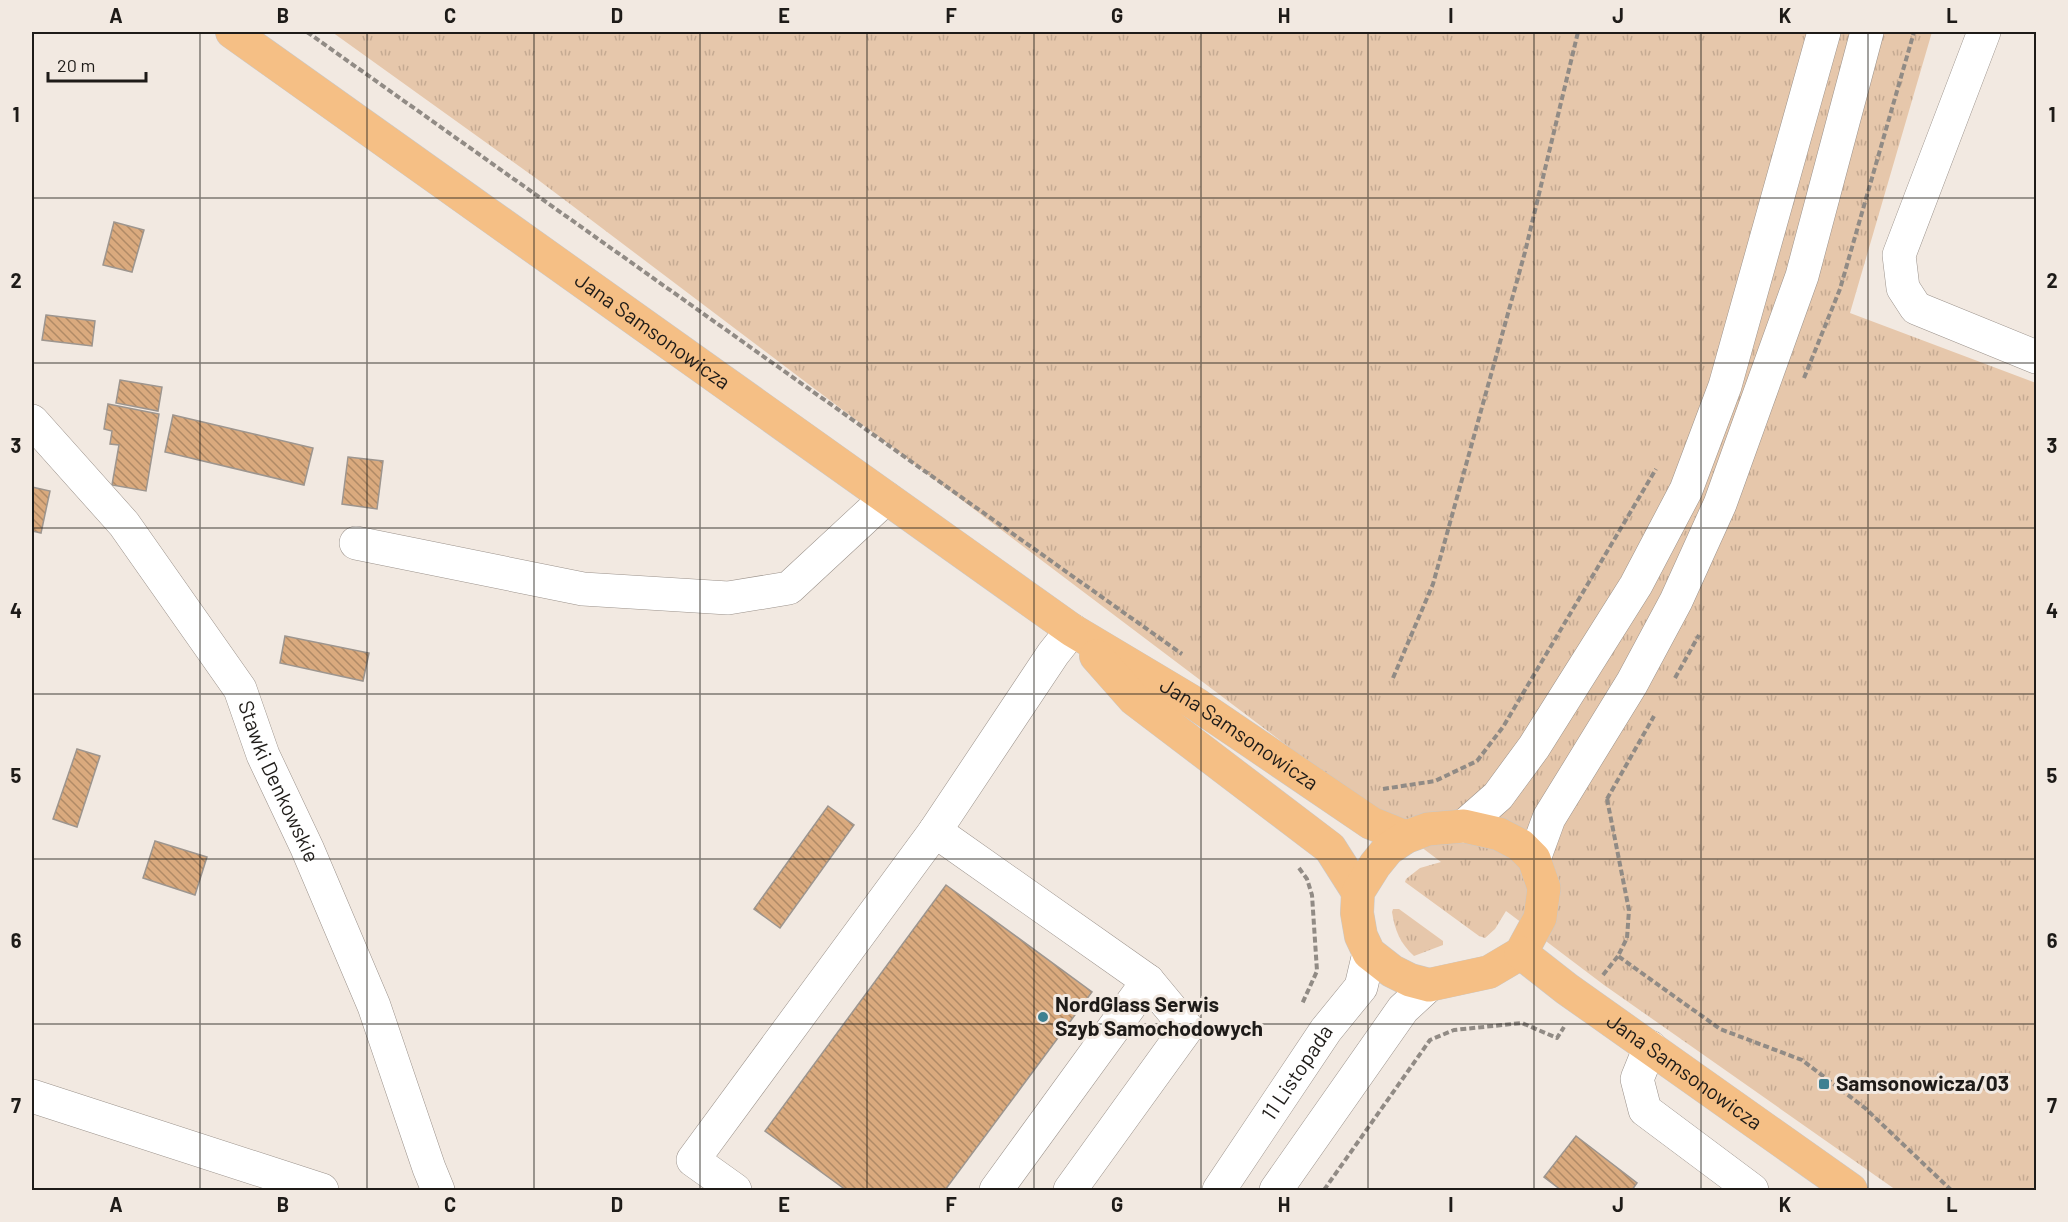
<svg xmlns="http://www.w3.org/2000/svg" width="2068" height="1222" font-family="Barlow,sans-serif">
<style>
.grass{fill:url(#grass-tufts)}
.building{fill:url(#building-back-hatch);stroke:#9d958e;stroke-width:1.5}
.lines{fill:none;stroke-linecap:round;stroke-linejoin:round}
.minor-casing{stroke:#9b928b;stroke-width:34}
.major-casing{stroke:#c9c8c8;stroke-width:34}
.path{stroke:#918b85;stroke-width:4;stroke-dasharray:6 3;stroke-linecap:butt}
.minor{stroke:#fff;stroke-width:33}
.major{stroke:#f5bf85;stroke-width:33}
.grid{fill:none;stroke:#1e1b18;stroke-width:1.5;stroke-opacity:0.55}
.poi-dot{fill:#3e8091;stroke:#f2e9e1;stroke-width:2}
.labels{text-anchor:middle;stroke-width:6;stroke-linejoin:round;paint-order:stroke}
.street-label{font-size:21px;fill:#1e1b18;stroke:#f2e9e1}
.poi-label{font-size:21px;font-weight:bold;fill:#1e1b18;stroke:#f2e9e1;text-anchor:start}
.neatline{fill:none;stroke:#1e1b18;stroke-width:2}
.grid-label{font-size:20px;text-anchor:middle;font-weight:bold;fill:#1e1b18}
</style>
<defs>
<pattern id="grass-tufts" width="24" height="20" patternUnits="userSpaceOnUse" patternTransform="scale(1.5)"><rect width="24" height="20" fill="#e6c7ab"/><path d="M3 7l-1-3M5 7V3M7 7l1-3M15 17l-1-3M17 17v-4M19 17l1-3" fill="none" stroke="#c5aa92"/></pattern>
<pattern id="building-back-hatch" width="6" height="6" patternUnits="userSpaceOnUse" patternTransform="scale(1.5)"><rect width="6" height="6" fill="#daaa7e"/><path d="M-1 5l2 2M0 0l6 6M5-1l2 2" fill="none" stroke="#b08a66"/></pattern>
</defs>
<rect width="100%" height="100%" fill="#f2e9e1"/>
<g class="grass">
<path d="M332,32h1600l-82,281 186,70v807h-140l-292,-205 -98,-74 -11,18 -10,9 -6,-2 -74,-54 1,-3 14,-11 21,-6 -904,-683z"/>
<path d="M1393,909h6l44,32v4l-29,11c-14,-13 -19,-25 -22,-44z"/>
</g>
<g class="building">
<path d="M114,222l30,8 -12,42 -29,-7z"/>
<path d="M46,315l49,6 -3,25 -50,-6z"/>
<path d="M120,380l42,7 -4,24 -42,-8z"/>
<path d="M108,404l51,10 -13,77 -34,-6 7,-40 -9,-1 2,-13 -8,-2z"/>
<path d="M173,415l140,33 -9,37 -139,-33z"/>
<path d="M348,457l35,4 -6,48 -35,-5z"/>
<path d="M32,487l18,4 -9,42 -9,-2z"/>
<path d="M285,636l84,17 -6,28 -83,-18z"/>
<path d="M77,749l23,7 -23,71 -24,-8z"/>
<path d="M828,806l26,19 -74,103 -26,-19z"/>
<path d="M155,841l52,16 -12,38 -52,-17z"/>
<path d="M946,885l146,107 -147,198h-99l-81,-59z"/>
<path d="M1576,1136l61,47 -5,7h-71l-17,-13z"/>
</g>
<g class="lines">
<defs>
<g id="minor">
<path d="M1984,32l-85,223 4,33 13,20 120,49"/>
<path id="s1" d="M32,421l92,103 116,165 23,66 44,93 67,158 55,162 9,22"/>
<path d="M356,543l227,46 145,9 61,-10 97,-90"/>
<path d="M1464,826l34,-30 36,-49 102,-162 50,-95 39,-104 99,-354"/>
<path d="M935,831l118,-177 19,-24"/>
<path d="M1534,859l15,-41 83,-135 44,-82 44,-97 82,-228 65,-244"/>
<path d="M1650,1047l-13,32 8,31 107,80"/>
<path d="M32,1096l290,94"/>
<path d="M735,1190l-42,-30 242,-329 213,150 39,47 -117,162"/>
<path d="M996,1190l152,-209"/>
<path id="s2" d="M1219,1190l107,-160 35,-43 8,-34"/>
<path d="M1276,1190l127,-181 26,-24"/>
</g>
<g id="major">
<path id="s3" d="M232,32l840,598 124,74 175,119 35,14"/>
<path d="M1096,656l38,43 196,149 28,44"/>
<path d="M1464,826l35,8 21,11 14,14 10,29 -4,30 -19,35 -32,19 -60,13 -19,-5 -18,-9 -23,-18 -8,-17 -4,-23 1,-21 17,-27 13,-16 18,-12 22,-8z"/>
<path id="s4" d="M1521,953l46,36 284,201"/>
</g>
</defs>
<use href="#minor" class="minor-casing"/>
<use href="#major" class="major-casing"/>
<g class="path">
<path d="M307,32l875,622"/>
<path d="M1804,378l36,-89 74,-257"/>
<path d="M1393,678l40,-94 92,-332 53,-220"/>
<path d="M1675,678l24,-43"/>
<path d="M1383,789l52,-8 42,-20 26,-34 153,-258"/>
<path d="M1607,799l47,-83"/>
<path d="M1607,799l22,111 -2,28 -9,18 102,73 82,31 63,48 86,82"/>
<path d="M1299,868l8,11 5,16 5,76 -15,33"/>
<path d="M1603,975l15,-19"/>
<path d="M1324,1190l106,-150 24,-10 68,-7 35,15 7,-11"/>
</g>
<use href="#minor" class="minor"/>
<use href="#major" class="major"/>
</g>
<path class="grid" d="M200,32v1158M367,32v1158M534,32v1158M700,32v1158M867,32v1158M1034,32v1158M1201,32v1158M1368,32v1158M1534,32v1158M1701,32v1158M1868,32v1158M32,198h2004M32,363h2004M32,528h2004M32,694h2004M32,859h2004M32,1024h2004"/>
<g class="poi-dot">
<circle cx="1043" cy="1017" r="6"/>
<rect x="1818" y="1078" width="12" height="12" rx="3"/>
</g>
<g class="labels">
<g class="street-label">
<text dy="7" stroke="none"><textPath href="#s3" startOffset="516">Jana Samsonowicza</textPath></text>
<text dy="7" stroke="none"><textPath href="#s3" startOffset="1228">Jana Samsonowicza</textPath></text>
<text dy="7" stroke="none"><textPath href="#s1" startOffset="440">Stawki Denkowskie</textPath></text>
<text dy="7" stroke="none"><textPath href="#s4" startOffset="202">Jana Samsonowicza</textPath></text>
<text dy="7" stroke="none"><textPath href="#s2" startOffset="141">11 Listopada</textPath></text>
</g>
<g class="poi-label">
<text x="1055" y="1012">NordGlass Serwis<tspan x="1055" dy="24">Szyb Samochodowych</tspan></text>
<text x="1836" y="1091">Samsonowicza/03</text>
</g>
</g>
<rect width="2068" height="1222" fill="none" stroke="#f2e9e1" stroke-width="66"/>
<path d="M48 72v9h98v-9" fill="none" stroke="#1e1b18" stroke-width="3"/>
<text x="57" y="72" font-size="18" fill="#1e1b18" stroke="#f2e9e1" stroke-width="4.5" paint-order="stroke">20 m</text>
<rect x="33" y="33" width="2002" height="1156" class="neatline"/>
<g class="grid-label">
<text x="116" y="23">A</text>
<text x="283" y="23">B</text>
<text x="450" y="23">C</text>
<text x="617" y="23">D</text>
<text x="784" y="23">E</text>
<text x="951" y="23">F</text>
<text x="1117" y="23">G</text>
<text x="1284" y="23">H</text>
<text x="1451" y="23">I</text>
<text x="1618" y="23">J</text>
<text x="1785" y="23">K</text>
<text x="1952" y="23">L</text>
<text x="16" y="122">1</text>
<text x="2052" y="122">1</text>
<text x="16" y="288">2</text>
<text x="2052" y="288">2</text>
<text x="16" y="453">3</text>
<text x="2052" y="453">3</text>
<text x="16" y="618">4</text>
<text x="2052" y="618">4</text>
<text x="16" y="783">5</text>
<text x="2052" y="783">5</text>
<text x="16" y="948">6</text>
<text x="2052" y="948">6</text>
<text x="16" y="1113">7</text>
<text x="2052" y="1113">7</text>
<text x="116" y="1212">A</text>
<text x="283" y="1212">B</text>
<text x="450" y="1212">C</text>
<text x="617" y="1212">D</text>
<text x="784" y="1212">E</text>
<text x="951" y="1212">F</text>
<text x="1117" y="1212">G</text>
<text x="1284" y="1212">H</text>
<text x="1451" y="1212">I</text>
<text x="1618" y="1212">J</text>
<text x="1785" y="1212">K</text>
<text x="1952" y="1212">L</text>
</g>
</svg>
